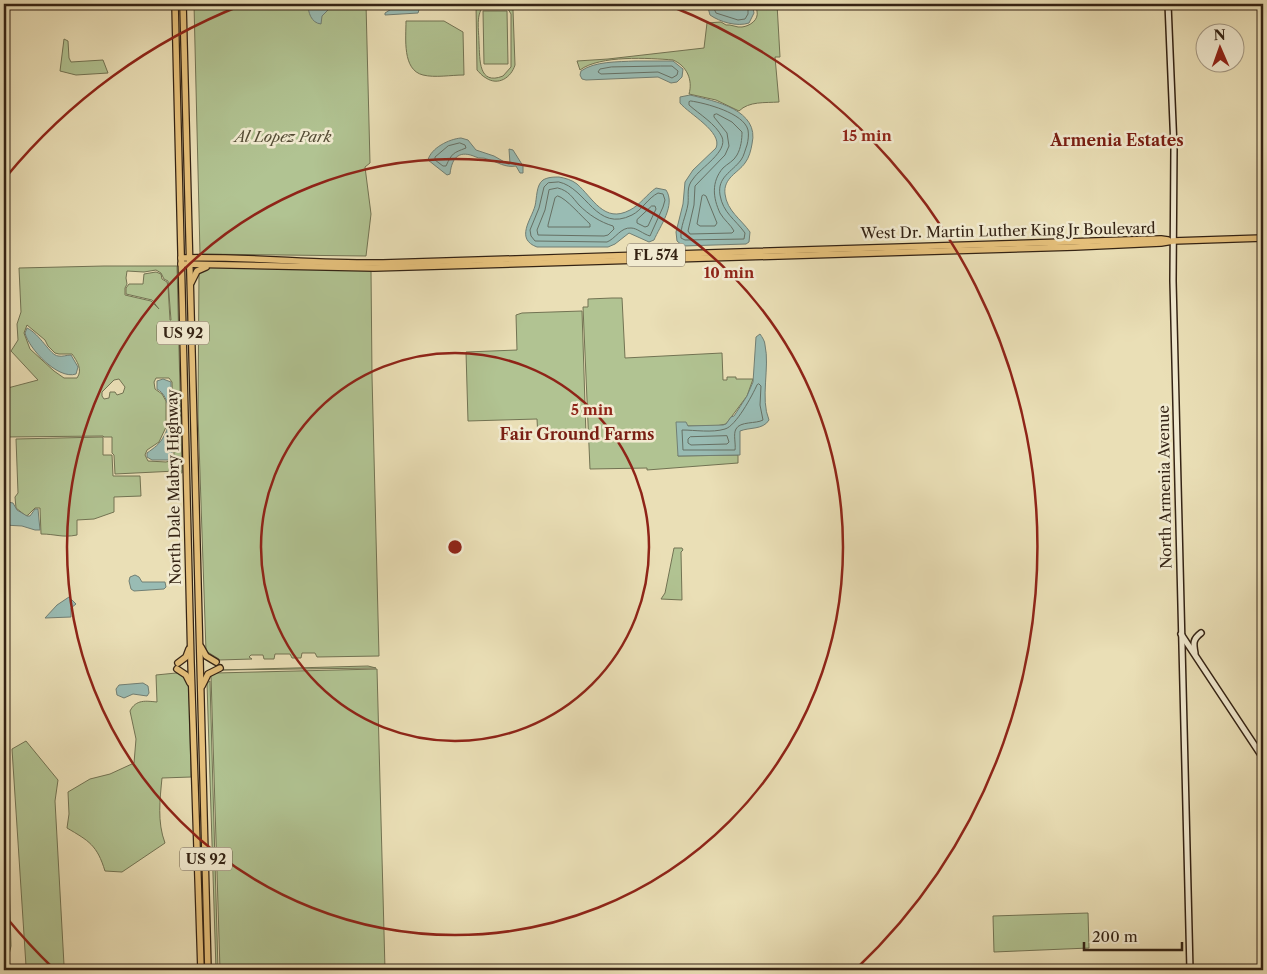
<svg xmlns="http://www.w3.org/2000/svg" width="1267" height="974" font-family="'Libre Caslon Text',serif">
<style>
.green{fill:#b1c392;stroke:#727353;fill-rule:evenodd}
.water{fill:#99bcb4;stroke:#717f74}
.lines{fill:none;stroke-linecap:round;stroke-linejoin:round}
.shore{stroke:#667064;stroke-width:1}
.secondary-casing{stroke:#342314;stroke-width:8}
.primary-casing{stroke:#342314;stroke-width:8}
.secondary{stroke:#f1ead0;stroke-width:5}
.primary{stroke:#e5c07b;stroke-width:5.5}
.ring{fill:none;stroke:#8f2418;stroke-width:2.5}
.labels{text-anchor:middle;stroke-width:5;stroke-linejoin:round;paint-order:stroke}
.shield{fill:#f1ead0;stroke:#6d5f4c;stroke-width:1}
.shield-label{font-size:14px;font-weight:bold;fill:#342314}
.park-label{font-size:15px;font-style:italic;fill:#534b34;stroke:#f1ead0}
.street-label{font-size:15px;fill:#342314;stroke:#f1ead0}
.neighbourhood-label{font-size:16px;font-weight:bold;fill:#7a1f14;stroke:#f1ead0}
.centre{fill:#8f2418;stroke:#f1ead0;stroke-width:2.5}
.ring-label{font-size:15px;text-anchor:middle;font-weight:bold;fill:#8f2418;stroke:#f1ead0;stroke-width:5;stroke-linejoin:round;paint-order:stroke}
</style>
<rect width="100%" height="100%" fill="#eadfb6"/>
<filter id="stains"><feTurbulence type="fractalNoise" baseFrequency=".004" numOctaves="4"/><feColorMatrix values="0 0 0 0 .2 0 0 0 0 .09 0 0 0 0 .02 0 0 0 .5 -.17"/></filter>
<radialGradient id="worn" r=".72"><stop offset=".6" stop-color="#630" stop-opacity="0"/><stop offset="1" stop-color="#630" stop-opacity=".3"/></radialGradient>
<g class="green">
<path d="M194,4h172l4,159 -5,4 6,47 -5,42 -166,-2z"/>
<path d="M476,4l3,1 6,-1c-10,10 -6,26 -6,39 1,16 -1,43 24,33l8,-9v-53l-6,-10h5l3,6 2,55c-4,13 -17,21 -29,13 -4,-2 -7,-6 -9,-8z"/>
<path d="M754,4h23l3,53h-5l4,45c-14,1 -30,-1 -40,9l-23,-11 -27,-6c4,-14 -2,-28 -16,-34 -24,-2 -73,-5 -93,10l-3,-9 31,-2 96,-11 3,-25 14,-1 5,3c5,-1 11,3 16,2 8,-1 17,-7 15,-16 0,-3 -3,-5 -3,-7z"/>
<path d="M483,11h24l1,53h-24z"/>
<path d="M406,21h38l19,11 1,43c-13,0 -29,3 -41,0 -21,-5 -17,-37 -17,-54z"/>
<path d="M64,39l4,2 1,17 2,4 32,-2 5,13 -32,2 -16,-4z"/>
<path d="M104,266h73l5,207h-5l-1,-2 -61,3 -1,-19 -2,-2v-16h-8l-1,-1 -99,1v-48l34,-9 -27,-29 7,-11 -1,-16 4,-12 -2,-44zM156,270l5,3 3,6 4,2 3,39h-1l-2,-34 -1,-4 -5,-3 -1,-5 -5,-2 -12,2 -1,10h-14l-3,4v6l26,6 7,9 -8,-8 -26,-6v-7l2,-4 -1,-6 1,-7 17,1zM27,325l18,15 3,6 7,7 4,1h13c5,7 11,16 5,24h-13l-10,-7 -24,-22 -6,-16zM156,378h13l3,4 2,72 -1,6 -7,2 -18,-1 -3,-6 2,-5 12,-8 7,-15v-26l-4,-7 -7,-5 -1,-7zM119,379l6,8 -2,6 -6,2 -2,-3h-5l-1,6 -5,1 -2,-3v-4l12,-12z"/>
<path d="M210,267l161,3 1,106 7,280 -62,1 -2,-4h-13l-1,5h-9l-2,-4h-15l-1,5h-10l-1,-4h-12l-2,2 3,2 -33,1v-1l-13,-8 -8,-237 1,-142z"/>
<path d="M612,298h10l3,60 97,-5 1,27h4v-3h9v2h17l-6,17 -21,28 -10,2h-29l-9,30 60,-1v8l-91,7v-2l-57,1 -7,-162h5v-8z"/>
<path d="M582,311l4,125 -48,2 -1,-19 -69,2 -2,-69 51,-2 -1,-35 6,-2z"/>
<path d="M103,437v18h9l1,21h27l1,20 -27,1v15l-20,7 -17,1v15c-15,3 -21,-1 -36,-1l-1,-26h-5l-7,7 -2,1 -10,-8 -1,-11 3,-4 -2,-54z"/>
<path d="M674,548h8l1,2 -2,2 1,48 -21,-1 4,-6z"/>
<path d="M368,666l8,2 -156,2z"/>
<path d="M377,669l8,301h-165l-9,-294 5,-3z"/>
<path d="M176,673l7,2 6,10 2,92 -29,1c-2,21 -5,44 3,65l-43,29 -17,-1c-8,-26 -16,-30 -38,-43l2,-14 -1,-22 22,-13 20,-5 24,-11 2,-24 -6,-28c6,-12 16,-10 27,-9l-1,-27z"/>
<path d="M210,681l8,289h-2l-9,-287z"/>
<path d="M26,741l32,39 -3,21 9,164 -38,1 -14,-217z"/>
<path d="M4,765l2,7 5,174 -3,13 -4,9z"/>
<path d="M1088,913l1,35 -95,4 -1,-36z"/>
</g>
<g class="water">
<path d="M308,4h22v4l-8,8 -1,8c-10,-1 -13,-12 -13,-20z"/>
<path d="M391,4h30l-3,9 -33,2v-2l8,-5z"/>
<path d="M707,4h45l2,9 -5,10c-12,4 -29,-1 -39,-8z"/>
<path d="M635,61h38l10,8 -1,8 -5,5 -6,1 -13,-6 -72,3 -4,-1 -2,-4 1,-4c14,-10 37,-9 54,-10z"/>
<path d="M690,95c25,6 70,15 62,49 -1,6 -3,14 -7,19 -7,10 -22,15 -20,31 2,17 16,25 25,38l-1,10 -3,2 -63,2 -6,-5 -1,-9 7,-28 2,-22 8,-12 23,-22c7,-16 -27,-34 -36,-45v-6z"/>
<path d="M461,138l7,2 8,10 18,6 14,8h2l-1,-15 4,1 10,16v7h-3l-4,-7c-11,2 -18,-4 -29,-7 -4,-2 -8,0 -11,-2 -16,-7 -24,-1 -26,17l-3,1 -19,-15c3,-12 21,-21 33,-22z"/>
<path d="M559,177c6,1 13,3 18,7 16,14 27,40 53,26 10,-5 17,-16 26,-22l10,2c10,15 -6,36 -12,50l-5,2 -20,-9 -14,11 -7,3h-71c-22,-8 -6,-27 -2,-41 2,-8 1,-21 8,-26 5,-3 11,-3 16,-3z"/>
<path d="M27,328c13,6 23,27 31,28 4,1 9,-1 13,-1l7,12 -2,7c-18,6 -47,-25 -51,-41z"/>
<path d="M760,334c2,3 5,7 5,11 5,22 -5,54 4,75 -6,10 -19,7 -29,11v24l-62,1 -2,-34h10l2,4 35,-1 3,-1 5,-7 3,-1 13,-20 6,-14 3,-45z"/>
<path d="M163,379l8,3 1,74 -3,4h-17l-5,-3v-4c7,-5 13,-9 17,-17 8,-12 7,-40 -7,-47v-8z"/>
<path d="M8,502l5,1 4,7 10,6h3l5,-7h3l2,21h-5l-13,-4 -18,-1v-22z"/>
<path d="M135,575l4,2 3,5h23l1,5 -2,2 -30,2 -3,-2 -2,-8 1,-4z"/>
<path d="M69,597l7,7 -5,4v9l-26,1 12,-13z"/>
<path d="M143,683l5,3 1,7 -2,3 -14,-2 -9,4 -7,-3 -1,-6 3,-4z"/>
</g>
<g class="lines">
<g class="shore">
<path d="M712,4l4,9 22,7 7,-1 3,-5v-10"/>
<path d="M661,66h11l6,5 -1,4 -5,3 -14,-6 -57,2 -3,-2 2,-3 11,-2z"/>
<path d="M691,101c14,2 53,12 57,29 1,5 0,11 -1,15 -2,5 -3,11 -6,15 -9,12 -24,17 -21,35 3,18 15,24 25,38l-1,6 -59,1 -4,-2c-1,-11 5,-22 7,-34 1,-9 -2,-17 5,-25 8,-12 35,-27 29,-42 -6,-13 -23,-23 -33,-32v-3z"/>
<path d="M717,114l15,8 10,10c0,7 -1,16 -5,23 -3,6 -10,9 -14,13 -12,14 -10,30 -3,45 4,7 11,12 14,18l-2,2 -42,1 -2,-3 6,-26 1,-19 30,-31 4,-9 -2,-13 -13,-16v-2z"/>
<path d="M460,143l5,2 1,3c-13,5 -14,5 -20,18h-3l-8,-6v-3l13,-11z"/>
<path d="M559,182c28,6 37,51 73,33 10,-5 16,-17 26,-22l5,1 2,6 -2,7 -13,29c-7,-2 -13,-8 -19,-8 -10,-1 -16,11 -24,14l-72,-1 -4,-5 -1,-6 9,-22 5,-21 4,-4z"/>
<path d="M558,188c11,3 14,9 21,17 10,10 21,17 34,21l1,3 -6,6 -4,1 -66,-1 -1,-5 8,-20 4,-20z"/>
<path d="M704,195l2,1 11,27 -2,3h-15l-3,-2 5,-28z"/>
<path d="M558,196c8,2 24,21 32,28v3h-42v-2l7,-27z"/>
<path d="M652,206h3l1,3 -8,17 -3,1 -8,-4v-3z"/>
<path d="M759,384l2,2 -1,19 3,15c-7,4 -23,1 -27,9 -3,5 0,15 -1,21h-52l-1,-20c13,0 30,3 43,-1 11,-3 27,-33 32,-44z"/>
<path d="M727,436l2,6 -2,2 -36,1 -3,-2v-4l2,-2z"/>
</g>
<defs>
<g id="secondary">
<path d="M1168,4l6,144 -1,133 17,689"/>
<path d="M1181,634l82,124"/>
<path d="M1195,653c-2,-10 -2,-14 6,-20"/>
</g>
<g id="primary">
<path d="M175,4l16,659 10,307"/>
<path d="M183,4l25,966"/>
<path d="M181,258c67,-2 135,6 202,5 259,-6 518,-17 778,-24l7,1"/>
<path d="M181,264l193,4 701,-21 86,-4 12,-2 90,-3"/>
<path d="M191,283l6,-12 9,-4"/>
<path d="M201,647l5,9 10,6"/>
<path d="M178,663l8,-6 3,-8"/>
<path d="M177,669l9,6 4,8"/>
<path d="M202,686l6,-12 12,-6"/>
</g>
</defs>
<use href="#secondary" class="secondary-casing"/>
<use href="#primary" class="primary-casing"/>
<use href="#secondary" class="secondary"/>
<use href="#primary" class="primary"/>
</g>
<g class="ring">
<circle cx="455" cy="547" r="194"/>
<circle cx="455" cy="547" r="388"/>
<path d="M54 969A582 582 0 0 1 6 917M6 177A582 582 0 0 1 242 5M668 5A582 582 0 0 1 856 969"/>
</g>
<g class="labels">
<g class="shield">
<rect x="627" y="243.5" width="58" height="23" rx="4"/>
<rect x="157" y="321.5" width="52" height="23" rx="4"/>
<rect x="180" y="847.5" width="52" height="23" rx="4"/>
</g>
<g class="shield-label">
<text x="656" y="260">FL 574</text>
<text x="183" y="338">US 92</text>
<text x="206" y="864">US 92</text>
</g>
<g class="park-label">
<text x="283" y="142">Al Lopez Park</text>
</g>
<g class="street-label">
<text transform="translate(1008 231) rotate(-1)" y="5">West Dr. Martin Luther King Jr Boulevard</text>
<text transform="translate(174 487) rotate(-91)" y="5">North Dale Mabry Highway</text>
<text transform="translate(1165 487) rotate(-91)" y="5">North Armenia Avenue</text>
</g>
<g class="neighbourhood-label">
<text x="1117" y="146">Armenia Estates</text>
<text x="577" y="440">Fair Ground Farms</text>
</g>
</g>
<circle cx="455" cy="547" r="8" class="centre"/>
<g class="ring-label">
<text x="867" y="141">15 min</text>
<text x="729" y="278">10 min</text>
<text x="592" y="415">5 min</text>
</g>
<rect width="1267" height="974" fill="none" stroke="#eadfb6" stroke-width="20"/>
<rect x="5" y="5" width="1257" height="964" fill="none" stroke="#342314" stroke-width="2.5"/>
<rect x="10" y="10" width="1247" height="954" fill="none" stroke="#342314"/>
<g transform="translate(1220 48) rotate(358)"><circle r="24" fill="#f1ead0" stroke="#a59a85"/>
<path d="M0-4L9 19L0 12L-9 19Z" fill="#8f2418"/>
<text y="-8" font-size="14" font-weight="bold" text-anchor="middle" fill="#342314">N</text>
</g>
<path d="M1084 942v8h98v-8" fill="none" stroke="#342314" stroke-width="2.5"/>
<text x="1092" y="942" font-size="15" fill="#342314" stroke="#f1ead0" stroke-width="4" paint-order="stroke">200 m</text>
<rect width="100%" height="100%" filter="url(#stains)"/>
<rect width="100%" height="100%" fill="url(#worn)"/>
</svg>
